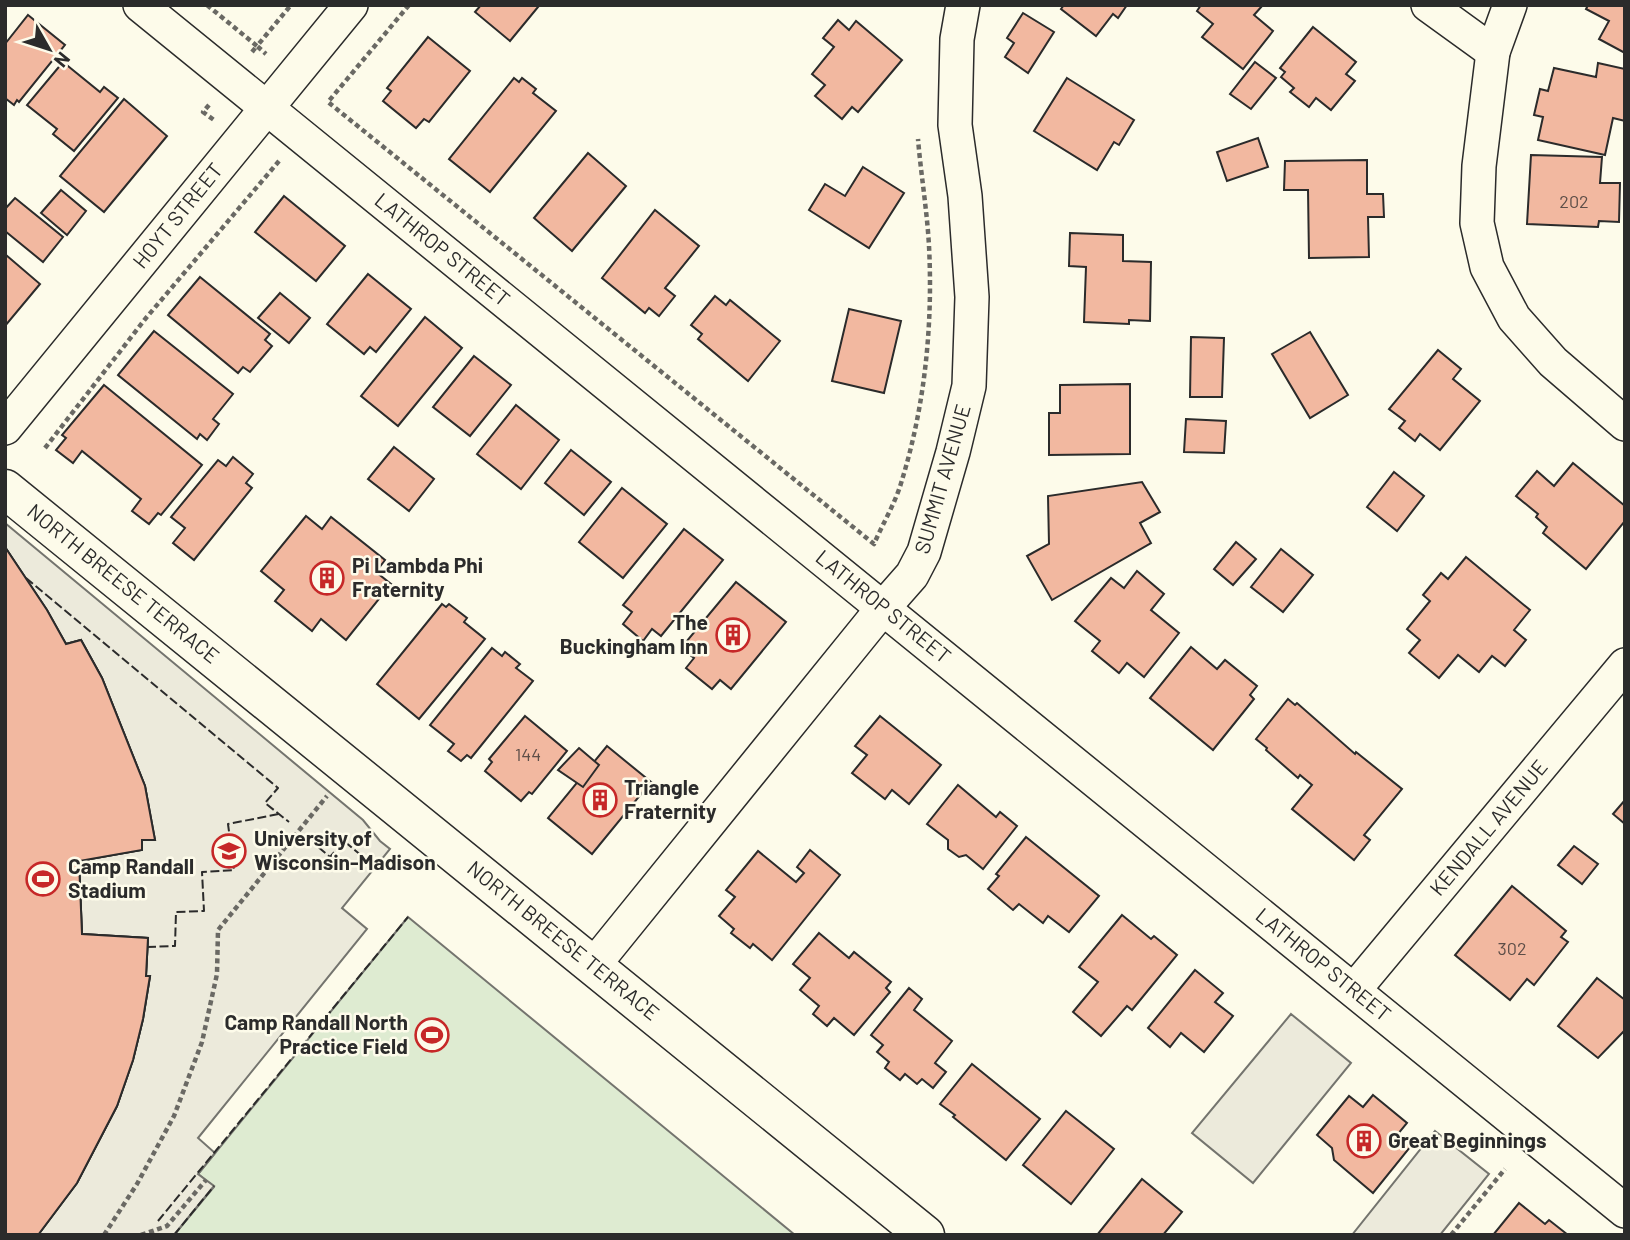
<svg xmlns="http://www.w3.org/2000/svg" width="1630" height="1240" font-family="Barlow,sans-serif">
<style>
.park{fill:#deebd1;stroke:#74746e;stroke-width:2}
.parking{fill:#eceadb;stroke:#74746e;stroke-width:2}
.building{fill:#f2b8a0;stroke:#2b2b2b;stroke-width:2}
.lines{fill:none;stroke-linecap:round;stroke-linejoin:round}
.street-casing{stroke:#2b2b2b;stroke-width:36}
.secondary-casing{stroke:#2b2b2b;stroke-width:41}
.path{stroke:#6a6964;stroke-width:4.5;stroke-dasharray:5 3.5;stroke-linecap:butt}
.street{stroke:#fdfbea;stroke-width:33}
.secondary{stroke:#fdfbea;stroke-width:38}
.fence{stroke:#2b2b2b;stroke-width:2;stroke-dasharray:9 3.5;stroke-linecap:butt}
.labels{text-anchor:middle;stroke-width:5;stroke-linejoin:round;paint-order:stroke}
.number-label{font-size:18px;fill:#5d4e48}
.street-label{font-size:21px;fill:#2b2b2b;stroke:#fdfbea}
.poi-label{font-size:21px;font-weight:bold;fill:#2b2b2b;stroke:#fdfbea;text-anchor:start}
</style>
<rect width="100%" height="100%" fill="#fdfbea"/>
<path class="park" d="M408,917l387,318h-621l40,-48 -16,-13z"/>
<g class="parking">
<path d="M5,523l358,297 17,21 10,8 -48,59 25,21 -169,209 17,15 -17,21 16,12 -40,49h-136l39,-52 40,-77 16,-46 10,-41 7,-42 -4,-1 2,-38 -66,-4 -3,-73 62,-11 1,-10h12l-9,-54 -43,-108 -21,-38 -15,4 -61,-97z"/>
<path d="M1291,1014l60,49 -98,120 -61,-50z"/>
<path d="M1435,1131l54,43 -49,61h-88z"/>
</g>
<g class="building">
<path d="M481,5h55l2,2 -28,34 -35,-29z"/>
<path d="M1064,5h63l-9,13 -5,-4 -17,22 -35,-27z"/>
<path d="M1201,5h62l-9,10 19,16 -30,38 -41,-32 11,-13 -16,-13z"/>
<path d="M1588,5h37v48l-26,-14 10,-18 -23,-12z"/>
<path d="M1023,13l31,19 -26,41 -23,-16 9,-14 -7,-5z"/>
<path d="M28,15l37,30 -46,57 -2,-2 -3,5 -9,-7v-54z"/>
<path d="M838,20l11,10 7,-9 46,39 -44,52 -6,-5 -10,12 -27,-23 10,-11 -13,-11 22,-27 -11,-9z"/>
<path d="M1313,27l43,35 -10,12 9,7 -24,29 -15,-12 -7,9 -19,-15 4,-4 -13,-11 4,-5 -5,-4z"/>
<path d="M428,37l42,34 -41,51 -5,-3 -8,9 -33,-27 8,-10 -4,-3z"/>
<path d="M63,62l37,30 4,-5 14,11 -44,53 -21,-17 4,-5 -30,-24z"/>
<path d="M1255,62l21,16 -25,31 -21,-15z"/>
<path d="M1598,63l27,6v52l-12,-3 -8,37 -67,-15 5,-23 -9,-2 6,-26 8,2 6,-23 42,9z"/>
<path d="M514,78l5,4 3,-4 14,11 -3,4 23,18 -66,81 -41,-33z"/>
<path d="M1067,78l67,42 -15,25 -5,-3 -17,28 -63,-39z"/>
<path d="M124,99l43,37 -63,76 -44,-36z"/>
<path d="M1258,138l10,29 -41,14 -10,-29z"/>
<path d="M588,153l38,33 -54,65 -38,-33z"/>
<path d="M1531,155l71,2 -2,26h20l-1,39 -20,-1 -1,6 -71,-3z"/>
<path d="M1367,160v34h16l1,23h-16l1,40 -60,1 -1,-68h-24l1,-29z"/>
<path d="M863,167l41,26 -35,55 -60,-38 16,-26 20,12z"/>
<path d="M61,190l25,21 -19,24 -26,-22z"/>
<path d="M284,196l61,50 -29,35 -61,-49z"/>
<path d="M15,198l48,39 -20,25 -38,-31v-22z"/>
<path d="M655,210l44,36 -34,42 10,8 -16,20 -10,-8 -4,5 -43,-35z"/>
<path d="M1070,233l53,2v26l28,1 -1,59 -21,-1v4l-45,-2 2,-55 -17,-1z"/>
<path d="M6,255l34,29 -35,42v-70z"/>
<path d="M368,274l43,35 -35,43 -6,-5 -6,7 -37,-30z"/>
<path d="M200,277l70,57 -5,6 7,6 -22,26 -7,-5 -5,6 -70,-58z"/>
<path d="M280,293l30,25 -21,25 -31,-25z"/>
<path d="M715,296l11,9 4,-5 50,41 -32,40 -50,-42 4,-5 -11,-9z"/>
<path d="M849,309l52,12 -17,72 -52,-12z"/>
<path d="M425,317l37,31 -64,78 -37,-30z"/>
<path d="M154,331l79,63 -20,25 6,5 -12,16 -7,-6 -3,5 -79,-64z"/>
<path d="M1310,332l38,63 -38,23 -38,-64z"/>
<path d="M1191,337l33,1 -2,59h-32z"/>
<path d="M1438,350l23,19 -8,10 27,22 -40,49 -20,-16 -5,7 -16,-13 6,-7 -16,-12z"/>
<path d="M474,356l37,29 -41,51 -37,-29z"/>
<path d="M1130,384v70l-81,1v-42h11v-28z"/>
<path d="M104,385l98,80 -41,50 -3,-2 -9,11 -17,-13 9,-12 -59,-48 -9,12 -17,-13 10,-12 -4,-3z"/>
<path d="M516,405l43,35 -38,49 -44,-35z"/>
<path d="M1186,419l40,2 -2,32 -40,-1z"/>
<path d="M394,447l40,32 -25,32 -41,-32z"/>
<path d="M571,450l40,32 -27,33 -39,-32z"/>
<path d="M233,457l20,17 -7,9 6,5 -58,72 -21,-17 12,-15 -14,-11 47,-57 8,6z"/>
<path d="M1573,463l52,43v15l-39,48 -43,-36 4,-6 -11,-10 2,-3 -22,-18 21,-25 17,15z"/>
<path d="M1394,472l30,24 -27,35 -30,-24z"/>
<path d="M1142,482l18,30 -20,11 11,20 -99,57 -25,-44 22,-12 -1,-48z"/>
<path d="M622,488l45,36 -44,54 -44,-36z"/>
<path d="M306,516l16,13 9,-12 54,43 -9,12 15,12 -45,56 -25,-21 -9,12 -37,-30 9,-11 -23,-19z"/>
<path d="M684,529l39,31 -62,76 -9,-7 -9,12 -20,-17 9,-12 -9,-7z"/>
<path d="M1236,542l20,17 -23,26 -19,-16z"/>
<path d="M5,547l42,63 19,34 15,-4 21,38 43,108 10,54h-13v10l-63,11 3,73 66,4 -2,38h4l-7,43 -10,41 -16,46 -40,77 -39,52h-33z"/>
<path d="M5,547l42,63 19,34 15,-4 21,38 43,108 10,54h-13v10l-63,11 3,73 66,4 -2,38h4l-7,43 -10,41 -16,46 -40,77 -39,52h-33z"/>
<path d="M1281,549l32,26 -30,37 -32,-25z"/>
<path d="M1466,557l64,53 -16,20 12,10 -21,26 -13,-10 -13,16 -21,-17 -19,23 -30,-25 11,-13 -13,-11 23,-28 -7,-6 18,-22 7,6z"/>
<path d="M1137,571l27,23 -13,16 28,23 -35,44 -17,-14 -8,10 -27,-22 8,-10 -25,-20 36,-43 13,10z"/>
<path d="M736,582l50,40 -55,67 -11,-9 -8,9 -26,-21 8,-10 -13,-10z"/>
<path d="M442,604l4,3 3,-3 18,14 -3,4 21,17 -66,80 -42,-35z"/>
<path d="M1191,647l26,22 8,-9 32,26 -7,9 4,4 -41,51 -63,-52z"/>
<path d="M492,648l10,8 3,-4 15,12 -4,4 17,13 -62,77 -4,-3 -6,6 -13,-10 6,-7 -24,-19z"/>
<path d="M1288,699l7,6 2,-2 58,51 1,-2 46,37 -38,46 6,5 -16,20 -62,-51 20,-24 -12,-10 -2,3 -32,-28 1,-2 -11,-9z"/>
<path d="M525,716l42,35 -35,43 -3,-2 -8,9 -36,-30 7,-9 -3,-3z"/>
<path d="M880,716l61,49 -32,39 -17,-14 -7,9 -33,-26 15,-18 -12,-9z"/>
<path d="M607,746l44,36 -59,72 -44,-36z"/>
<path d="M579,748l20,17 -16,22 -25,-17z"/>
<path d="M958,785l38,32 4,-5 17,14 -34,43 -17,-14 -7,2 -11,-8v-9l-21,-16z"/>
<path d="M1625,800v24l-12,-10z"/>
<path d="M1026,837l73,59 -30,36 -21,-16 -5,7 -24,-19 -6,6 -25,-21 11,-13 -3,-2z"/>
<path d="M1574,846l24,18 -16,20 -24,-19z"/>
<path d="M810,850l30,25 -68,85 -19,-16 -3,4 -19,-15 3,-4 -15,-13 16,-19 -9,-7 32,-39 38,31 8,-9 -7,-6z"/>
<path d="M1512,886l54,45 -5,6 7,5 -34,43 -7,-6 -17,21 -55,-45z"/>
<path d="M1122,915l29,24 3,-3 23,19 -45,55 -5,-4 -26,30 -28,-24 25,-30 -19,-15z"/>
<path d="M819,933l30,25 5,-6 37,30 -5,6 4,4 -36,43 -20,-17 -7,8 -14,-12 6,-8 -19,-16 10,-12 -17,-14z"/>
<path d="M1195,970l28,23 -8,9 18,14 -29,36 -23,-19 -11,14 -22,-19z"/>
<path d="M1597,978l28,22v30l-27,28 -40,-32z"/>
<path d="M909,988l13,11 -8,11 38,31 -17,22 11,9 -13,16 -11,-9 -5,5 -12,-10 -5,6 -15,-12 4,-6 -12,-10 6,-7 -12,-10z"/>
<path d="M972,1064l68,55 -34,41 -53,-43 2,-2 -15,-11z"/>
<path d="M1373,1095l34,28 -10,12 14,11 -38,47 -39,-33 -2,-12 -15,-13 32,-39 14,11z"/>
<path d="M1066,1111l48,38 -43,55 -48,-39z"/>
<path d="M1142,1179l40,33 -19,23h-66z"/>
<path d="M1519,1203l26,21 4,-4 19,15h-75z"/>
</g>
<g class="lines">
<defs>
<g id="street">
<path d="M140,5l1485,1206"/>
<path d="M1428,5l65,47"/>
<path d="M1510,5l-17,47 -14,114 -2,57 10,44 27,51 39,44 72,62"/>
<path d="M5,428l346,-423"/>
<path d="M593,966l290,-358 29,-33 12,-23 29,-100 16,-66 3,-89 -7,-101 -10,-71 2,-86 6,-34"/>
<path d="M1354,990l271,-325"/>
</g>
<path id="secondary" d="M5,489l920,746"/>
</defs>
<use href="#street" class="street-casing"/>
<use href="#secondary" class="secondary-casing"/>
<g class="path">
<path d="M207,5l50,41 34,-41"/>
<path d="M409,5l-81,97 546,442c9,-21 22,-42 28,-64 23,-75 31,-156 27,-234 -2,-36 -8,-71 -11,-107"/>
<path d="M252,52l5,-6 9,8"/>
<path d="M209,105l-6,7 11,8"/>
<path d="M45,448l101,-130 133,-157"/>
<path d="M104,1235l33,-51 37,-68 28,-74 15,-68 1,-44 109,-134"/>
<path d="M141,1235l26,-9 39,-46"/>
<path d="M1451,1235l54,-66"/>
</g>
<use href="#street" class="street"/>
<use href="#secondary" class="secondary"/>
<g class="fence">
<path d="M26,578l252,210 -13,15 24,19"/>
<path d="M309,839l21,18 14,-16 31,26"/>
<path d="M147,947l28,-1 1,-34 28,-1 -2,-39 32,-2 -6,-46 51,-10"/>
<path d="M158,1221l250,-304"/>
<path d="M174,1235l40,-49"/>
</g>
</g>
<defs>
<symbol id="building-ring" viewBox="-11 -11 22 22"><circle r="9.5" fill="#fdfbea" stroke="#c62828" stroke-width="1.5"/><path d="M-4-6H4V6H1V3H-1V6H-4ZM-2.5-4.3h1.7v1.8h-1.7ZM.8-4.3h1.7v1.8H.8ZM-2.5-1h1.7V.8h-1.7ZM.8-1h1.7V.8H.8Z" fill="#c62828"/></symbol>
<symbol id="university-ring" viewBox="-11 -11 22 22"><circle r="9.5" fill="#fdfbea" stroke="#c62828" stroke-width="1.5"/><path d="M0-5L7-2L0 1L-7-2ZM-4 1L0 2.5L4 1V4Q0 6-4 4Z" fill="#c62828"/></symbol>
<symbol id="stadium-ring" viewBox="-11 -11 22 22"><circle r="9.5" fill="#fdfbea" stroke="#c62828" stroke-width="1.5"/><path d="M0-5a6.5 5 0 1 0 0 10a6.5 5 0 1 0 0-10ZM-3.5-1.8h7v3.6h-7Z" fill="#c62828"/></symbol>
</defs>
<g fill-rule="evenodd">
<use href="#building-ring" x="308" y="559" width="38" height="38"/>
<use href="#building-ring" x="714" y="616" width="38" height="38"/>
<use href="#building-ring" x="581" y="781" width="38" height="38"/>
<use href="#university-ring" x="210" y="832" width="38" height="38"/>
<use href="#stadium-ring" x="24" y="860" width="38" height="38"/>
<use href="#stadium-ring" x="413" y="1016" width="38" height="38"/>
<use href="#building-ring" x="1345" y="1122" width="38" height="38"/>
</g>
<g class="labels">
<g class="number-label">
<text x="1574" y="208">202</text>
<text x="528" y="761">144</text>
<text x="1512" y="955">302</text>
</g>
<g class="street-label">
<text transform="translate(178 216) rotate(-51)" y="7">HOYT STREET</text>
<text transform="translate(442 250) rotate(39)" y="7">LATHROP STREET</text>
<text transform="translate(943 479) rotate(-74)" y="7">SUMMIT AVENUE</text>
<text transform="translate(123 584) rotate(39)" y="7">NORTH BREESE TERRACE</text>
<text transform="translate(883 607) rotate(39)" y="7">LATHROP STREET</text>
<text transform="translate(1489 828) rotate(-50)" y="7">KENDALL AVENUE</text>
<text transform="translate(563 941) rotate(39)" y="7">NORTH BREESE TERRACE</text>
<text transform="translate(1323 965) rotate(39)" y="7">LATHROP STREET</text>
</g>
<g class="poi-label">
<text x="352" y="573">Pi Lambda Phi<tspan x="352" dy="24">Fraternity</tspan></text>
<text x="708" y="630" text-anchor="end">The<tspan x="708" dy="24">Buckingham Inn</tspan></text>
<text x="624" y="795">Triangle<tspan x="624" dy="24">Fraternity</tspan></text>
<text x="254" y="846">University of<tspan x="254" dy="24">Wisconsin-Madison</tspan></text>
<text x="68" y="874">Camp Randall<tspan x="68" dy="24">Stadium</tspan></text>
<text x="408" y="1030" text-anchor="end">Camp Randall North<tspan x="408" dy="24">Practice Field</tspan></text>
<text x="1388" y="1148">Great Beginnings</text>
</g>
</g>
<rect width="1630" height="1240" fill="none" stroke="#2b2b2b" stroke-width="14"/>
<g transform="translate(49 49) rotate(129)" stroke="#fdfbea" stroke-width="5" paint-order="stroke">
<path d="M0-5L12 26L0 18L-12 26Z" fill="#2b2b2b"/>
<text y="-10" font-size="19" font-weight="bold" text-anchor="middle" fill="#2b2b2b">N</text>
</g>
</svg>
